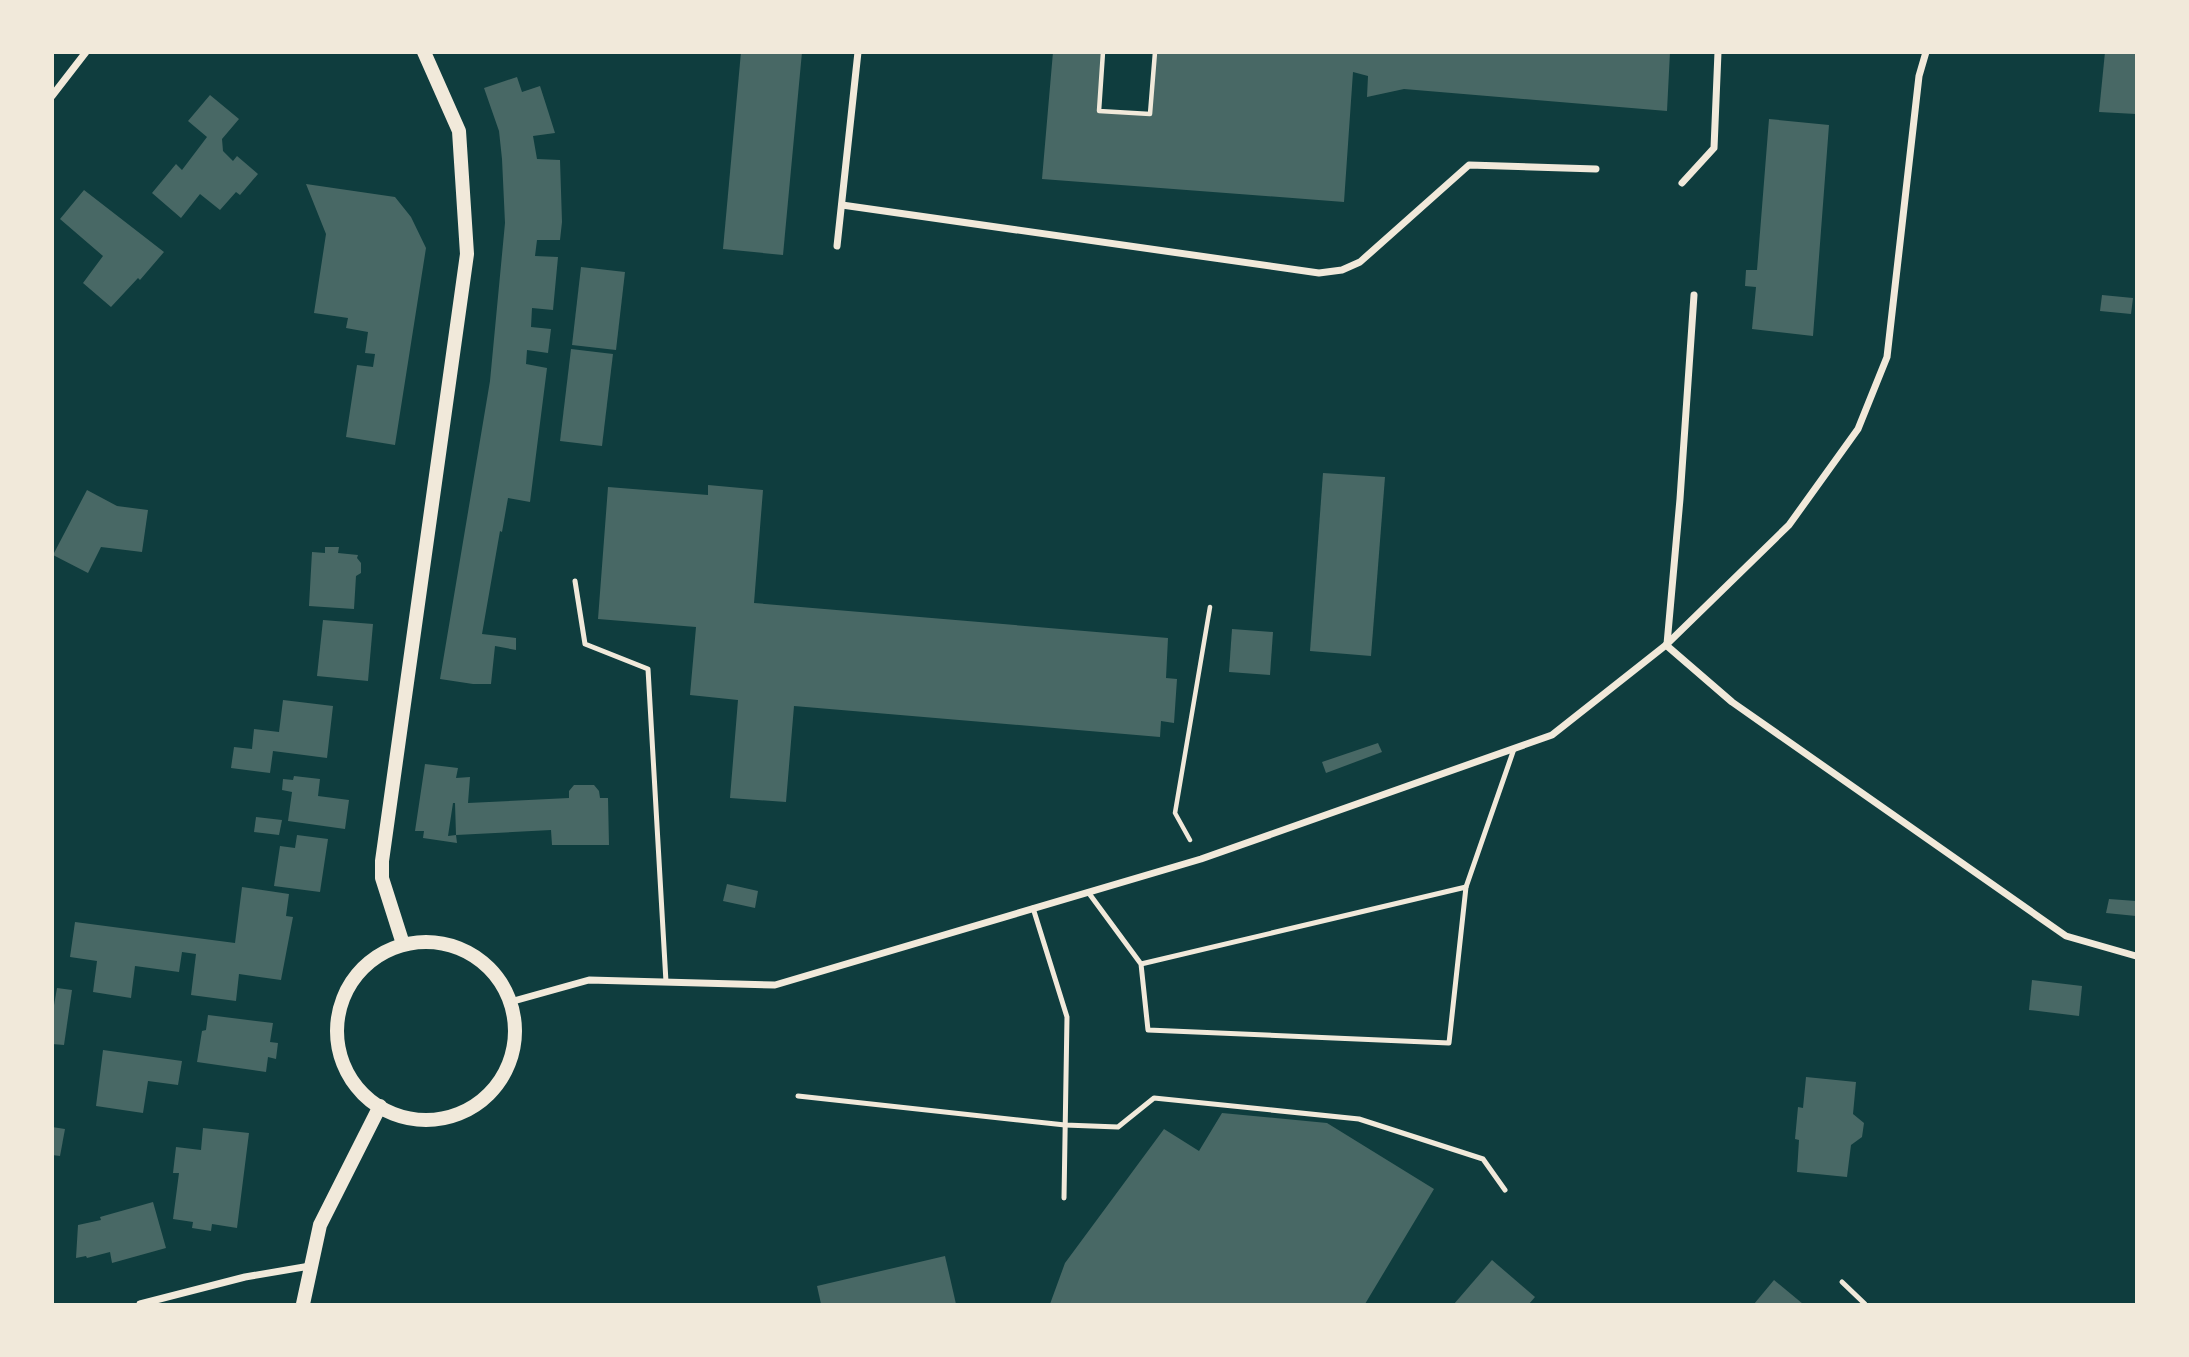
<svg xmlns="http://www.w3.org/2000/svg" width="2189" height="1357" font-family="'Fira Sans',sans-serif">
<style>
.building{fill:#486865}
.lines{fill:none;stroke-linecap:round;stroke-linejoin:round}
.path{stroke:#f1e9da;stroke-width:4.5}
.service{stroke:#f1e9da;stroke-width:5}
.minor{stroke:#f1e9da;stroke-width:7}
.secondary{stroke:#f1e9da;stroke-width:14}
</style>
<rect width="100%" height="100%" fill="#0f3d3e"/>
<g class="building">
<path d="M741,52h61l-19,203 -60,-6z"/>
<path d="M1053,52h50l-4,59 51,3 5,-62h515l-3,59 -263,-22 -37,8 1,-21 -15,-4 -9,130 -302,-23z"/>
<path d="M2105,52h31v62l-37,-2z"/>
<path d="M517,77l5,15 18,-6 9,28 6,19 -22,3 4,23 23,1 2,62 -2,18h-23l-2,16 23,1 -5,53 -21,-2 -1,19 20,2 -3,24 -21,-3 -1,14 21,4 -17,134 -22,-4 -6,34 -2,-1 -18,103 34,4v12l-21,-4 -4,38h-18l-33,-5 50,-298 15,-158 -3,-64 -3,-28 -15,-43z"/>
<path d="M210,95l29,24 -17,20 1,12 10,10 4,-5 21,18 -18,21 -4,-3 -16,18 -20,-16 -19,24 -29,-25 24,-29 6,6 25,-33 -19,-16z"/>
<path d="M1769,119l60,6 -16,211 -61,-7 4,-42 -11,-1 1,-16h11z"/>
<path d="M306,184l89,13 16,20 15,31 -31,197 -49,-8 11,-72 16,2 2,-13 -10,-1 3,-21 -22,-4 2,-10 -34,-5 12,-79z"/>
<path d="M84,190l80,62 -24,28 -2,-2 -27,29 -28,-24 20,-27 -43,-37z"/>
<path d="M581,267l44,5 -9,78 -44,-5z"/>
<path d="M2102,295l31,3 -2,16 -31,-3z"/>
<path d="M571,349l42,5 -11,92 -42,-5z"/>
<path d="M1323,473l62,4 -14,179 -61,-5z"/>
<path d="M708,485l55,5 -9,113 414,35 -2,40 11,1 -3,44 -13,-2 -1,16 -366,-31 -8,96 -56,-4 8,-98 -48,-5 6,-68 -98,-8 10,-132 100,8z"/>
<path d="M87,490l30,16 31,4 -6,42 -41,-5 -13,26 -35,-18z"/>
<path d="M325,547h14l-1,6 20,2 -1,3 4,5v10l-5,3 -2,33 -45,-3 3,-54 13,1z"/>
<path d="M323,620l50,4 -5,57 -51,-5z"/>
<path d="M1232,629l41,3 -3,43 -41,-3z"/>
<path d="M283,700l50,6 -6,52 -54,-7 -3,22 -39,-5 3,-21 18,2 2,-20 25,3z"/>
<path d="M1378,743l4,9 -56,21 -4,-11z"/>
<path d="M425,764l33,4 -2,10 14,-1 -2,26 101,-5v-7l5,-6h20l5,6 1,7h8l1,47h-57l-1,-15 -95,5 -1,-32h-2l-5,33 8,-1 1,8 -34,-5 1,-7h-9z"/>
<path d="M294,776l26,3 -2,17 31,4 -4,29 -57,-8 4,-29 -10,-2 1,-11 10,1z"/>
<path d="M256,817l26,3 -3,15 -25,-3z"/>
<path d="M297,835l31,4 -8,53 -46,-6 6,-40 15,2z"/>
<path d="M727,884l31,7 -3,17 -32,-7z"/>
<path d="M242,887l47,7 -3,22 7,1 -12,63 -42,-6 -3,27 -45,-6 5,-41 -14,-2 -3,20 -44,-6 -4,32 -38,-6 4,-31 -27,-4 5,-35 160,21z"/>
<path d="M2109,899l27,2v15l-30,-3z"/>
<path d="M2032,980l50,6 -3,30 -50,-6z"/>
<path d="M57,988l15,2 -8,55 -12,-1v-27z"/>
<path d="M208,1015l65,8 -3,19 8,1 -2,16 -8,-2 -2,15 -69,-10 5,-31 4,-1z"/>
<path d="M103,1050l79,11 -4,24 -30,-4 -5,32 -47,-7z"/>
<path d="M1806,1077l50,5 -3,32 11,9 -2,14 -11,8 -4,32 -50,-5 2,-32 -4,-1 3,-32 5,1z"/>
<path d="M1222,1113l105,10 107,66 -69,115h-315l15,-41 99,-134 35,22z"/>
<path d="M52,1127l13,2 -5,27 -8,-1z"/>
<path d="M203,1128l46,5 -12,95 -25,-4 -1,7 -19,-3 1,-6 -20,-3 6,-46h-6l3,-26 25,3z"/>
<path d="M153,1202l13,46 -54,15 -2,-11 -23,6 -1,-2 -10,2 2,-33 23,-5 -1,-3z"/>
<path d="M945,1256l11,48h-135l-4,-18z"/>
<path d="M1492,1260l43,37 -6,7h-75z"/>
<path d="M1774,1280l29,24h-49z"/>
</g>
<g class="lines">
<g class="path">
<path d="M1103,52l-4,59 51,3 5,-62"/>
<path d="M1190,840l-15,-27 35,-206"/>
</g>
<g class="service">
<path d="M575,581l10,63 63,25 18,313"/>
<path d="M1466,887l48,-138"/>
<path d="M1088,892l53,72 7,66 301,13 17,-156 -325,77"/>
<path d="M1033,908l34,109 -3,181"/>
<path d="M798,1096l267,29 53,2 36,-29 205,21 124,40 22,31"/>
<path d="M1842,1282l23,22"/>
</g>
<g class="minor">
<path d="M52,96l34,-44"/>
<path d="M1682,183l32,-35 4,-96"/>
<path d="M842,205l477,68 23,-3 18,-8 109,-97 127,4"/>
<path d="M837,246l21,-194"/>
<path d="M1667,644l13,-145 14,-204"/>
<path d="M1666,645l66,57 334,234 70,20"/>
<path d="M510,1002l79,-22 186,5 426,-126 351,-124 114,-90 123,-120 69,-96 29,-72 32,-281 7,-24"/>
<path d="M140,1304l105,-27 65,-11"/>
</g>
<g class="secondary">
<circle cx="426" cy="1031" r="89"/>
<path d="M403,944l-21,-66v-17l85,-607 -8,-123 -35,-79"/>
<path d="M303,1304l17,-79 60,-119"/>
</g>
</g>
<rect width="2189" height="1357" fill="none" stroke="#f1e9da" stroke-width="108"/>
</svg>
